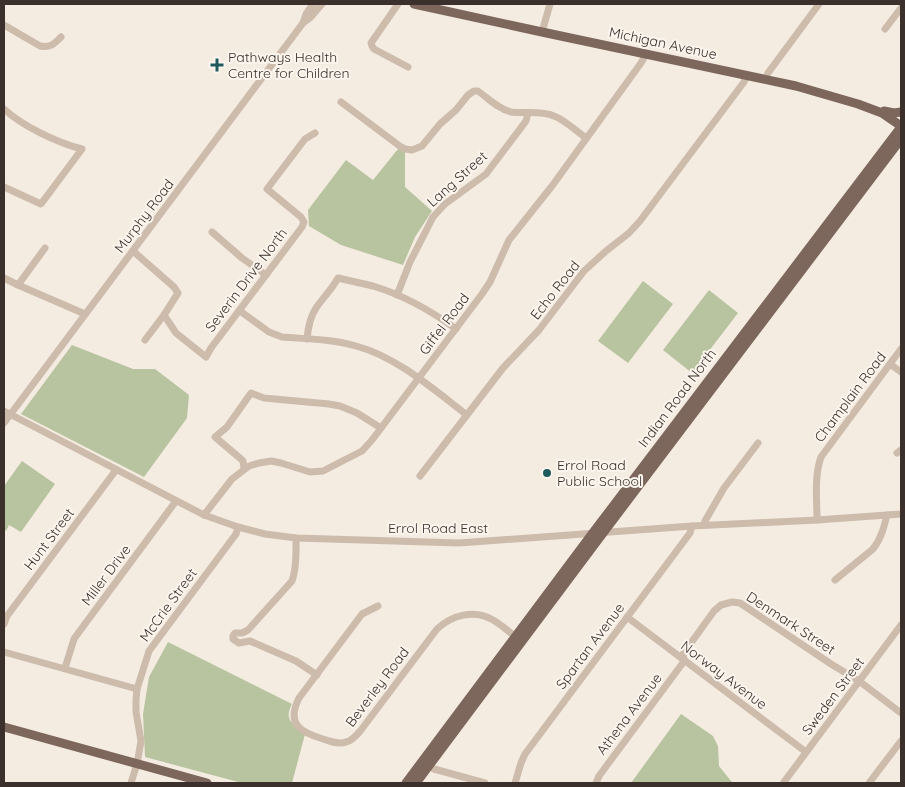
<svg xmlns="http://www.w3.org/2000/svg" width="905" height="787" font-family="Quicksand,sans-serif">
<style>
.green{fill:#b8c4a0}
.lines{fill:none;stroke-linecap:round;stroke-linejoin:round}
.minor{stroke:#cdbbac;stroke-width:7}
.major{stroke:#7d675c;stroke-width:9}
.poi-dot{fill:#1f5a5e;stroke:#fbf5ee;stroke-width:2}
.labels{text-anchor:middle;stroke-width:4;stroke-linejoin:round;paint-order:stroke}
.street-label{font-size:14px;fill:#3b302b;stroke:#fbf5ee}
.poi-label{font-size:14px;fill:#3b302b;stroke:#fbf5ee;text-anchor:start}
</style>
<rect width="100%" height="100%" fill="#f4ebe1"/>
<g class="green">
<path d="M398,149l7,3v35l27,24 -17,26 -12,28 -62,-20 -32,-19 -1,-16 38,-50 27,20z"/>
<path d="M643,281l30,23 -45,59 -30,-22z"/>
<path d="M709,290l29,23 -46,60 -29,-23z"/>
<path d="M72,345l61,24h22l34,26 -2,23 -43,59 -123,-63z"/>
<path d="M22,461l33,23 -34,48 -12,-7 -3,6 -2,-2v-43z"/>
<path d="M168,642l124,62c-9,17 2,20 13,30l-13,49h-50l-97,-26 -2,-43 6,-37z"/>
<path d="M681,714l32,22 5,10 1,20 12,15 3,2h-103z"/>
</g>
<g class="lines">
<g class="minor">
<path d="M398,4l-27,39 1,3 2,3 34,18"/>
<path d="M303,23l3,-9 7,-10"/>
<path d="M4,25l36,21c11,2 14,-2 21,-9"/>
<path d="M885,29l16,-21"/>
<path d="M542,32l8,-28"/>
<path d="M765,79l3,-6 51,-69"/>
<path d="M341,102l60,45 4,2 7,1 10,-4 18,-22 16,-14 12,-15 6,-4h4c10,7 20,18 33,21 14,2 29,-2 43,4 11,4 22,15 32,22"/>
<path d="M4,109c18,17 54,34 78,40l-41,55 -37,-17"/>
<path d="M212,232l30,26 24,17"/>
<path d="M133,251l41,36 4,6 -14,22 -19,25"/>
<path d="M4,278l14,7 67,29"/>
<path d="M18,285l27,-37"/>
<path d="M397,295l13,-33 23,-45 12,-13 41,-30 40,-53 2,-8"/>
<path d="M240,311l29,21 13,5c25,2 50,2 74,9 41,11 77,43 111,69"/>
<path d="M164,315l12,18 30,24 5,-9 91,-121 2,-5 -3,-5 -34,-28 38,-50 10,-6"/>
<path d="M307,339c1,-11 3,-22 9,-31 7,-10 16,-19 22,-30 12,3 23,5 35,8 30,9 57,24 83,43"/>
<path d="M890,364l11,8"/>
<path d="M4,411l200,104 34,12 27,7 31,4 163,5 233,-17 125,-6 84,-6"/>
<path d="M4,423l299,-400 7,-5 12,-14"/>
<path d="M897,453l4,-3"/>
<path d="M244,468l-1,-7 -2,-2 -26,-22 12,-10 24,-34 13,5 65,6 11,2 17,7 24,15"/>
<path d="M420,476l83,-108 36,-38 45,-59 22,-20 23,-18 11,-12 104,-139 3,-7"/>
<path d="M204,515l28,-36 17,-13 10,-3 12,-2 10,2 29,9 13,-1 39,-20 10,-11 110,-146 8,-12 19,-42 43,-54 89,-123 5,-9"/>
<path d="M817,520c0,-21 -3,-43 4,-63l80,-108"/>
<path d="M705,525v-4l19,-33 34,-45"/>
<path d="M296,538c0,13 1,30 -4,43l-44,49 -6,3h-7l-2,3v3l6,4 11,-2 46,20 21,14"/>
<path d="M835,580l38,-31c8,-10 11,-22 14,-34"/>
<path d="M378,606l-16,8 -63,84c-13,26 1,34 24,41 7,2 15,6 23,3 6,-1 11,-7 15,-12l76,-101c15,-14 37,-20 56,-9 9,5 17,13 26,19"/>
<path d="M627,617l179,135"/>
<path d="M4,624l3,-8 109,-146"/>
<path d="M4,652l133,37"/>
<path d="M65,668l9,-29 5,-7 97,-131"/>
<path d="M425,763l9,6 51,14"/>
<path d="M784,782l117,-157"/>
<path d="M131,783l6,-19 4,-23 -5,-29v-12l1,-11 12,-38 87,-117 2,-7"/>
<path d="M515,783l6,-20 4,-9 165,-221 2,-7"/>
<path d="M596,783l3,-7 83,-112 2,-4 -1,-6 31,-43 7,-6 11,-3 8,1 9,6 82,55 28,17 42,32"/>
<path d="M869,783l32,-42"/>
</g>
<g class="major">
<path d="M414,4l128,28 254,54 62,18 24,9 19,13"/>
<path d="M884,111l10,2 7,-1"/>
<path d="M4,727l203,56"/>
<path d="M406,783l186,-249 309,-407"/>
<path d="M416,783l187,-250 298,-394"/>
</g>
</g>
<g class="poi-dot">
<path d="M214.5 57.5h5v5h5v5h-5v5h-5v-5h-5v-5h5z"/>
<circle cx="547" cy="473" r="5"/>
</g>
<g class="labels">
<g class="street-label">
<text transform="translate(663 43) rotate(12)" y="5">Michigan Avenue</text>
<text transform="translate(457 179) rotate(-42)" y="5">Lang Street</text>
<text transform="translate(144 216) rotate(-53)" y="5">Murphy Road</text>
<text transform="translate(246 280) rotate(-53)" y="5">Severin Drive North</text>
<text transform="translate(555 290) rotate(-52)" y="5">Echo Road</text>
<text transform="translate(444 324) rotate(-53)" y="5">Giffel Road</text>
<text transform="translate(850 397) rotate(-53)" y="5">Champlain Road</text>
<text transform="translate(677 398) rotate(-53)" y="5">Indian Road North</text>
<text x="438" y="533">Errol Road East</text>
<text transform="translate(49 539) rotate(-53)" y="5">Hunt Street</text>
<text transform="translate(106 575) rotate(-53)" y="5">Miller Drive</text>
<text transform="translate(168 605) rotate(-54)" y="5">McCrie Street</text>
<text transform="translate(791 623) rotate(33)" y="5">Denmark Street</text>
<text transform="translate(590 646) rotate(-53)" y="5">Spartan Avenue</text>
<text transform="translate(724 675) rotate(37)" y="5">Norway Avenue</text>
<text transform="translate(377 687) rotate(-53)" y="5">Beverley Road</text>
<text transform="translate(833 696) rotate(-53)" y="5">Sweden Street</text>
<text transform="translate(629 714) rotate(-53)" y="5">Athena Avenue</text>
</g>
<g class="poi-label">
<text x="228" y="62">Pathways Health<tspan x="228" dy="16">Centre for Children</tspan></text>
<text x="557" y="470">Errol Road<tspan x="557" dy="16">Public School</tspan></text>
</g>
</g>
<rect width="905" height="787" fill="none" stroke="#3b302b" stroke-width="10"/>
</svg>
